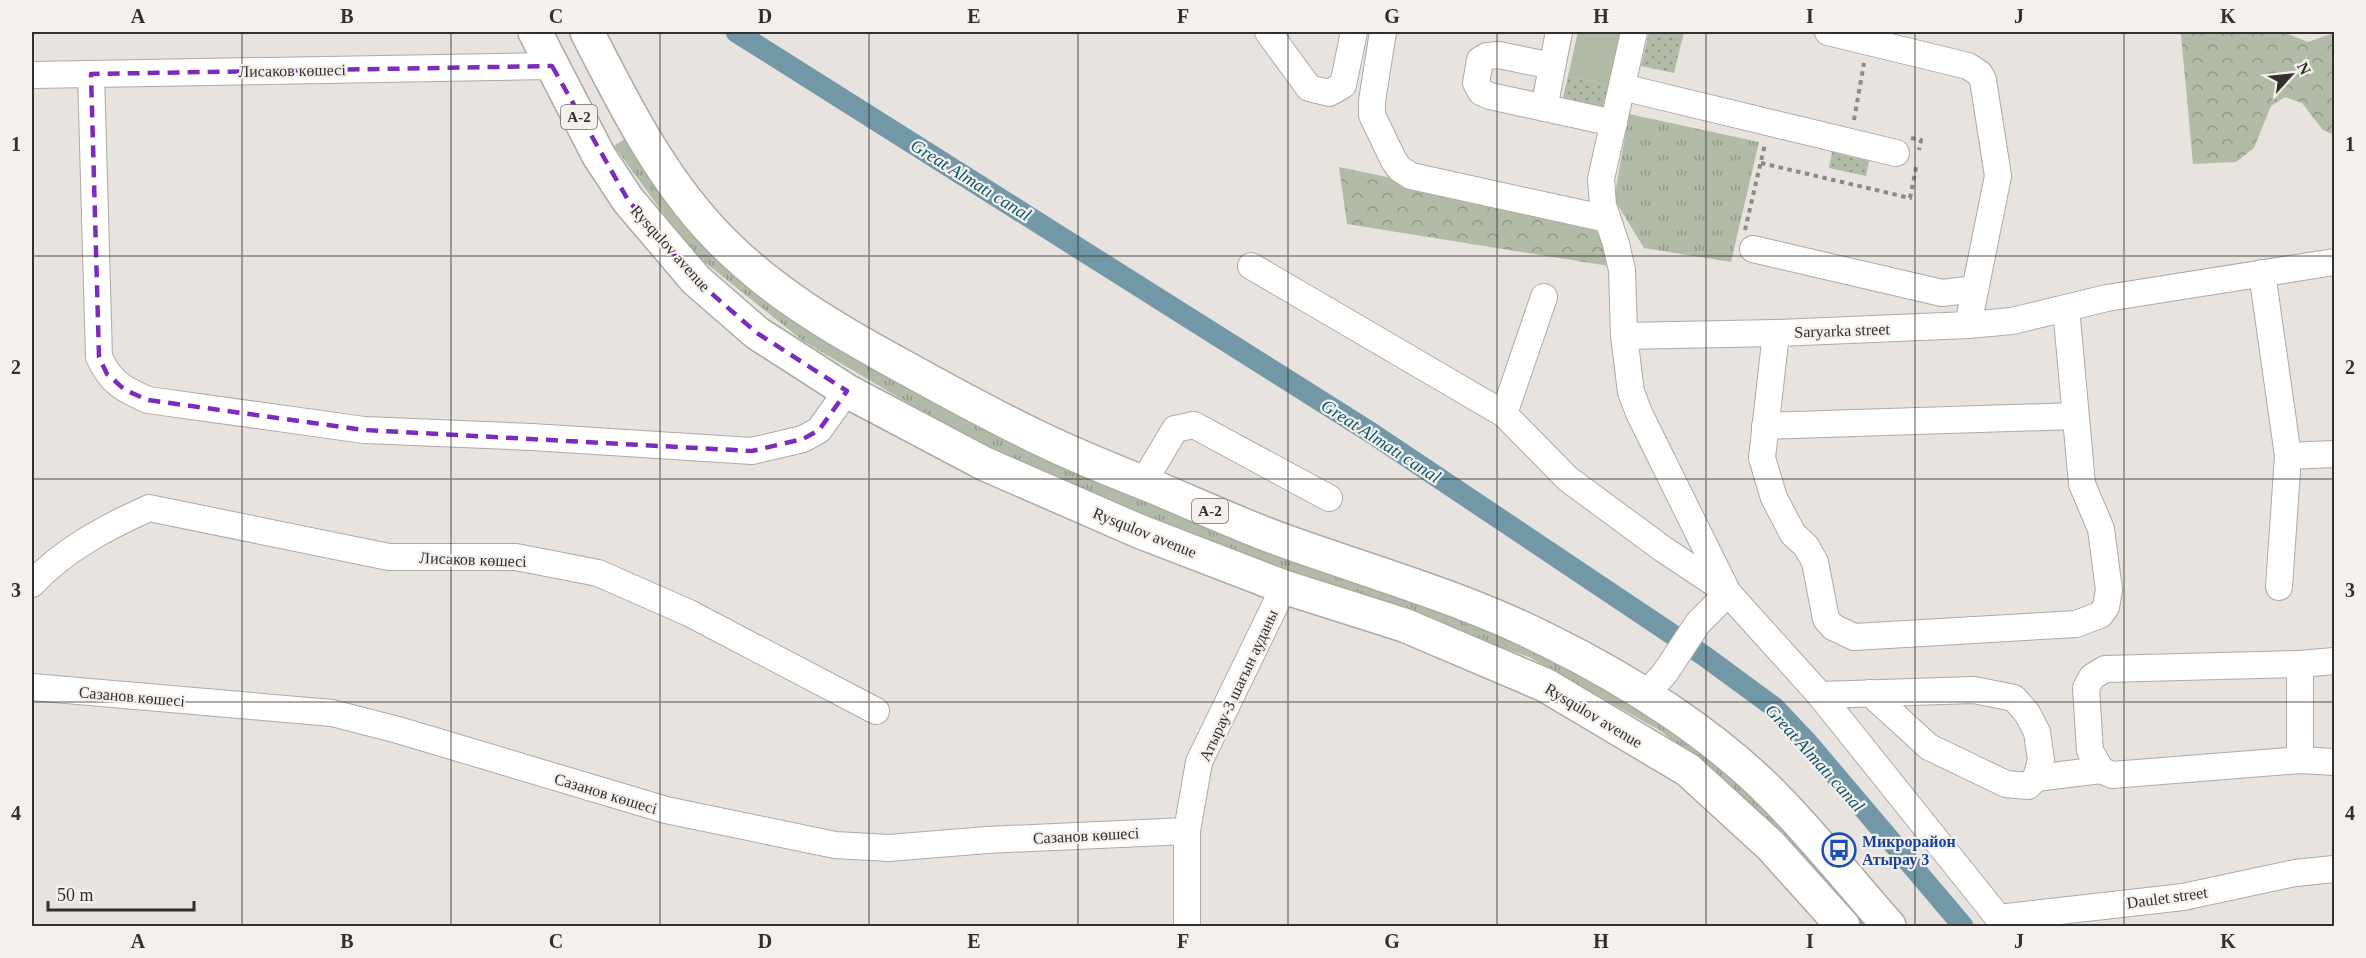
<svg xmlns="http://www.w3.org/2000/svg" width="2366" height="958" font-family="'Times New Roman',serif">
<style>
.grass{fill:url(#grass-tufts)}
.forest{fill:url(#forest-crowns)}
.park{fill:url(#park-dots)}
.pitch{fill:#b1bba7}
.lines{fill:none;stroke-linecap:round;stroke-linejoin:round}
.canal{stroke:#7298a8;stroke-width:21}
.minor-casing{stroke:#ada9a4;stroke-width:28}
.major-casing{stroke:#ada9a4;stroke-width:36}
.path{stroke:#8d8986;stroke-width:4;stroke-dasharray:4.5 4.5;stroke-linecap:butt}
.minor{stroke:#fff;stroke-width:26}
.major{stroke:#fff;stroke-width:33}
.marked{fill:none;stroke:#7b2cbf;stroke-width:4.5;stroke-dasharray:12 8;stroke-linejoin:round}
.grid{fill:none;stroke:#32302e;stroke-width:1.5;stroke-opacity:0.55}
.labels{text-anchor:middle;stroke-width:4.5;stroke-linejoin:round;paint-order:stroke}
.shield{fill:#f5f0ec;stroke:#6c6a67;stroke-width:1.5}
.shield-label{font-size:15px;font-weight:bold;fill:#32302e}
.street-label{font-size:16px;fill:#32302e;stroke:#f5f0ec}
.transit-label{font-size:16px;font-weight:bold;fill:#164399;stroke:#f5f0ec;text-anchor:start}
.water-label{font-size:18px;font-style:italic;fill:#0b576f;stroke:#f5f0ec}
.neatline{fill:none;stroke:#32302e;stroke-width:2}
.grid-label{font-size:20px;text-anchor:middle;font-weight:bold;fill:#32302e}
</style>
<defs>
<pattern id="grass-tufts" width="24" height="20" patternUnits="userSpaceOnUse" patternTransform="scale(1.5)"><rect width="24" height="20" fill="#b1bba7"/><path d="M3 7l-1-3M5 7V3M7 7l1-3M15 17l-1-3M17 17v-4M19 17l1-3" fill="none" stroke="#919888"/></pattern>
<pattern id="forest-crowns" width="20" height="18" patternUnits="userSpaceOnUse" patternTransform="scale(1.5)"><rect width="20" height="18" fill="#b1bba7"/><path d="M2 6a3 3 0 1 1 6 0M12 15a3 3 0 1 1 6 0" fill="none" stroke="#919888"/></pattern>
<pattern id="park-dots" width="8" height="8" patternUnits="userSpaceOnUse" patternTransform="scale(1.5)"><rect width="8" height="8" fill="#b1bba7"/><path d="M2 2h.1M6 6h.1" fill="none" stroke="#919888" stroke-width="1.8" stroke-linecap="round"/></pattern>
</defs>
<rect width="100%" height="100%" fill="#e8e3de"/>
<g class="grass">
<path d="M1629,114l130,28 -28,120 -87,-14 -30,-49z"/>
<path d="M629,136l178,188 727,318 135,78 91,72 114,134h-19l-107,-125 -87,-70 -132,-74 -256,-89 -184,-71 -159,-81 -127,-75 -112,-90 -77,-105z"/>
</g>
<g class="forest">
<path d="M2175,32h108l25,10 26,-9v102l-11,-5 -21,-27 -17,-6 -14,9 -17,42 -18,14 -43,2 -12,-129z"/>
<path d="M1339,167l263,55 7,44 -262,-42z"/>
</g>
<g class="park">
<path d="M1649,32h35l-10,41 -33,-7z"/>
<path d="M1568,76l43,10 -6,25 -43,-9z"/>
<path d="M1832,152l37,9 -3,15 -37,-8z"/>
</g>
<path class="pitch" d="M1578,32h45l-12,54 -43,-10z"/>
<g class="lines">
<path class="canal" d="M736,32l637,402 330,221 71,52 34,36 155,183"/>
<defs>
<g id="minor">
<path d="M1268,32l41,56 20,5 14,-8 11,-53"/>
<path d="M1383,32l-11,69v14l22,46 6,8 11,7 196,43"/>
<path d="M1828,32l140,34 12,8 3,6 15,96 -30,149"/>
<path d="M1552,66l-53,-11 -12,1 -7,4 -4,23 5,9 9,4 124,27"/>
<path d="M91,74l8,283c12,26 24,32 49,43l216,30 168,7 220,14 51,-12 16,-9 28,-39"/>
<path d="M32,75l520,-9"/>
<path d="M1622,87l274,66"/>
<path d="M1544,108l15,-76"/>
<path d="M1753,249l189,44 33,-4"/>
<path d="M1251,266l253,148"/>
<path d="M2262,273l26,183 -9,131"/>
<path d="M1544,297l-40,117 64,65 95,70 63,42"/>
<path d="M1776,333l-14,125 12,40 19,36 13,12 9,16 11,57 7,8 21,10 222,-13 24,-9 6,-8 3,-17 -8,-61 -19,-45 -16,-176"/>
<path d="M1624,336l-2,-66 -6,-26 -13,-39 -2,-26 33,-147"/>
<path d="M1765,426l310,-10"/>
<path d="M2288,456l46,-2"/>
<path d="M1143,483l32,-54 19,-4 135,73"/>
<path d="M32,584c31,-34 75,-57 117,-76l240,49h127l82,16 91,40 187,98"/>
<path d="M1728,593l-89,-180 -8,-21 -7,-56 152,-3 192,-8 44,-4 95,-23 227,-36"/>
<path d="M2334,661l-34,3 -195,5 -13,8 -6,11 4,63 11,19 11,5 188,-15 34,2"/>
<path d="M32,687l300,26 66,17 268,80 169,35 54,3 98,-8 200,-9"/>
<path d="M1645,695l20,-22 33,-50 30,-30 92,102 185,231"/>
<path d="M1820,695l154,-5 40,8 13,15 10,19 4,28 -5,18 -8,8 -22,-2 -77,-37 -59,-54"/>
<path d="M2300,760v-96"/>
<path d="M2036,778l65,-8"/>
<path d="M1998,918l185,-21 112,-24 39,-4"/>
<path d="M1187,926v-95l12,-69 85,-175"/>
</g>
<g id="major">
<path d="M535,32l64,124 29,44 68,80 61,53 90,58 138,73 156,68 143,55 120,38 141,60 143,85 83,76 72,80"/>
<path d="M587,32c36,70 71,141 125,199 55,59 122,98 192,136 45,25 91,50 137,72 37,18 75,33 113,48 45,19 90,40 136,56 87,31 176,56 259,98 79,39 165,93 227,157 40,41 76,86 113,128"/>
</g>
</defs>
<use href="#minor" class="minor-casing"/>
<use href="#major" class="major-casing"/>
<g class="path">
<path d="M1854,120l10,-57"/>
<path d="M1911,138l10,2 -2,10"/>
<path d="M1761,163l149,35 7,-35"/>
<path d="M1745,230l20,-86"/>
</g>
<use href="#minor" class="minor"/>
<use href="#major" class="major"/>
</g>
<path class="marked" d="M552,66l76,134 68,80 61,53 90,58 -28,39 -16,9 -51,12 -388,-21 -216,-30 -23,-10 -18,-16 -8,-17 -8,-283z"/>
<path class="grid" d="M242,32v894M451,32v894M660,32v894M869,32v894M1078,32v894M1288,32v894M1497,32v894M1706,32v894M1915,32v894M2124,32v894M32,256h2302M32,479h2302M32,702h2302"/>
<defs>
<symbol id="bus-ring" viewBox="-11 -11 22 22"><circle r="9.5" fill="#f5f0ec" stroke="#1a4fb4" stroke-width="1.5"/><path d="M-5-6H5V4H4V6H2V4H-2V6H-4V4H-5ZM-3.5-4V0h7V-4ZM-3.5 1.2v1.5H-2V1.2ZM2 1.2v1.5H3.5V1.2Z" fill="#1a4fb4"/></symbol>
</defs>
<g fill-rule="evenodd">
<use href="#bus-ring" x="1820" y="831" width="38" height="38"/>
</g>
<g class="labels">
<g class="shield">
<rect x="561" y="105" width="36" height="24" rx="4.5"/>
<rect x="1192" y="499" width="36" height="24" rx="4.5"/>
</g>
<g class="shield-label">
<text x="579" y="122">A-2</text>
<text x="1210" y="516">A-2</text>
</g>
<g class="street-label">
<text transform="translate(292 70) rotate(-1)" y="6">Лисаков көшесі</text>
<text transform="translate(671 248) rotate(48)" y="6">Rysqulov avenue</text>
<text transform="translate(1842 330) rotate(-2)" y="6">Saryarka street</text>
<text transform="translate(1145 532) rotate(22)" y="6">Rysqulov avenue</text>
<text transform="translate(473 559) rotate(2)" y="6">Лисаков көшесі</text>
<text transform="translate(1238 685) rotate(-65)" y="6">Атырау-3 шағын ауданы</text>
<text transform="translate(132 696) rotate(5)" y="6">Сазанов көшесі</text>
<text transform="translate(1594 715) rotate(31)" y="6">Rysqulov avenue</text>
<text transform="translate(606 793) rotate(17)" y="6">Сазанов көшесі</text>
<text transform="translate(1086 835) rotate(-3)" y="6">Сазанов көшесі</text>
<text transform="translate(2167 897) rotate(-8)" y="6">Daulet street</text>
</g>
<g class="transit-label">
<text x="1862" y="847">Микрорайон<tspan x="1862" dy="18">Атырау 3</tspan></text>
</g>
<g class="water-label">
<text transform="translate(971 180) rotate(32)" y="6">Great Almatı canal</text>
<text transform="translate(1381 441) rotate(33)" y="6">Great Almatı canal</text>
<text transform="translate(1815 758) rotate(48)" y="6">Great Almatı canal</text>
</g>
</g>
<rect width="2366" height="958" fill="none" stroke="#f5f0ec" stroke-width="66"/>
<g transform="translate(2291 75) rotate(63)" stroke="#f5f0ec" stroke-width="4.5" paint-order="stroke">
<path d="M0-4.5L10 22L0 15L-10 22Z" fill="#32302e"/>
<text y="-9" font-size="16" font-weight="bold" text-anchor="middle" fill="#32302e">N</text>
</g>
<path d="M48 901v9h146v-9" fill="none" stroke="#32302e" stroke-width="3"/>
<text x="57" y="901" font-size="18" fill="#32302e" stroke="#f5f0ec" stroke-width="4.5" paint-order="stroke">50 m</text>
<rect x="33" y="33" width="2300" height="892" class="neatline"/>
<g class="grid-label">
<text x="138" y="23">A</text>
<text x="347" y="23">B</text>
<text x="556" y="23">C</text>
<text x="765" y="23">D</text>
<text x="974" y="23">E</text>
<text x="1183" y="23">F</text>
<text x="1392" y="23">G</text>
<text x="1601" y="23">H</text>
<text x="1810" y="23">I</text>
<text x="2019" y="23">J</text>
<text x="2228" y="23">K</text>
<text x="16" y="151">1</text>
<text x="2350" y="151">1</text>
<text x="16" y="374">2</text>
<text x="2350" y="374">2</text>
<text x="16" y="597">3</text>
<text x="2350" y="597">3</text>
<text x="16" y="820">4</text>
<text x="2350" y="820">4</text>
<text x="138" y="948">A</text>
<text x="347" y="948">B</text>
<text x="556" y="948">C</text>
<text x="765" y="948">D</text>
<text x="974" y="948">E</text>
<text x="1183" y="948">F</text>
<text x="1392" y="948">G</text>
<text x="1601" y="948">H</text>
<text x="1810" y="948">I</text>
<text x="2019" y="948">J</text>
<text x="2228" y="948">K</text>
</g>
</svg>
